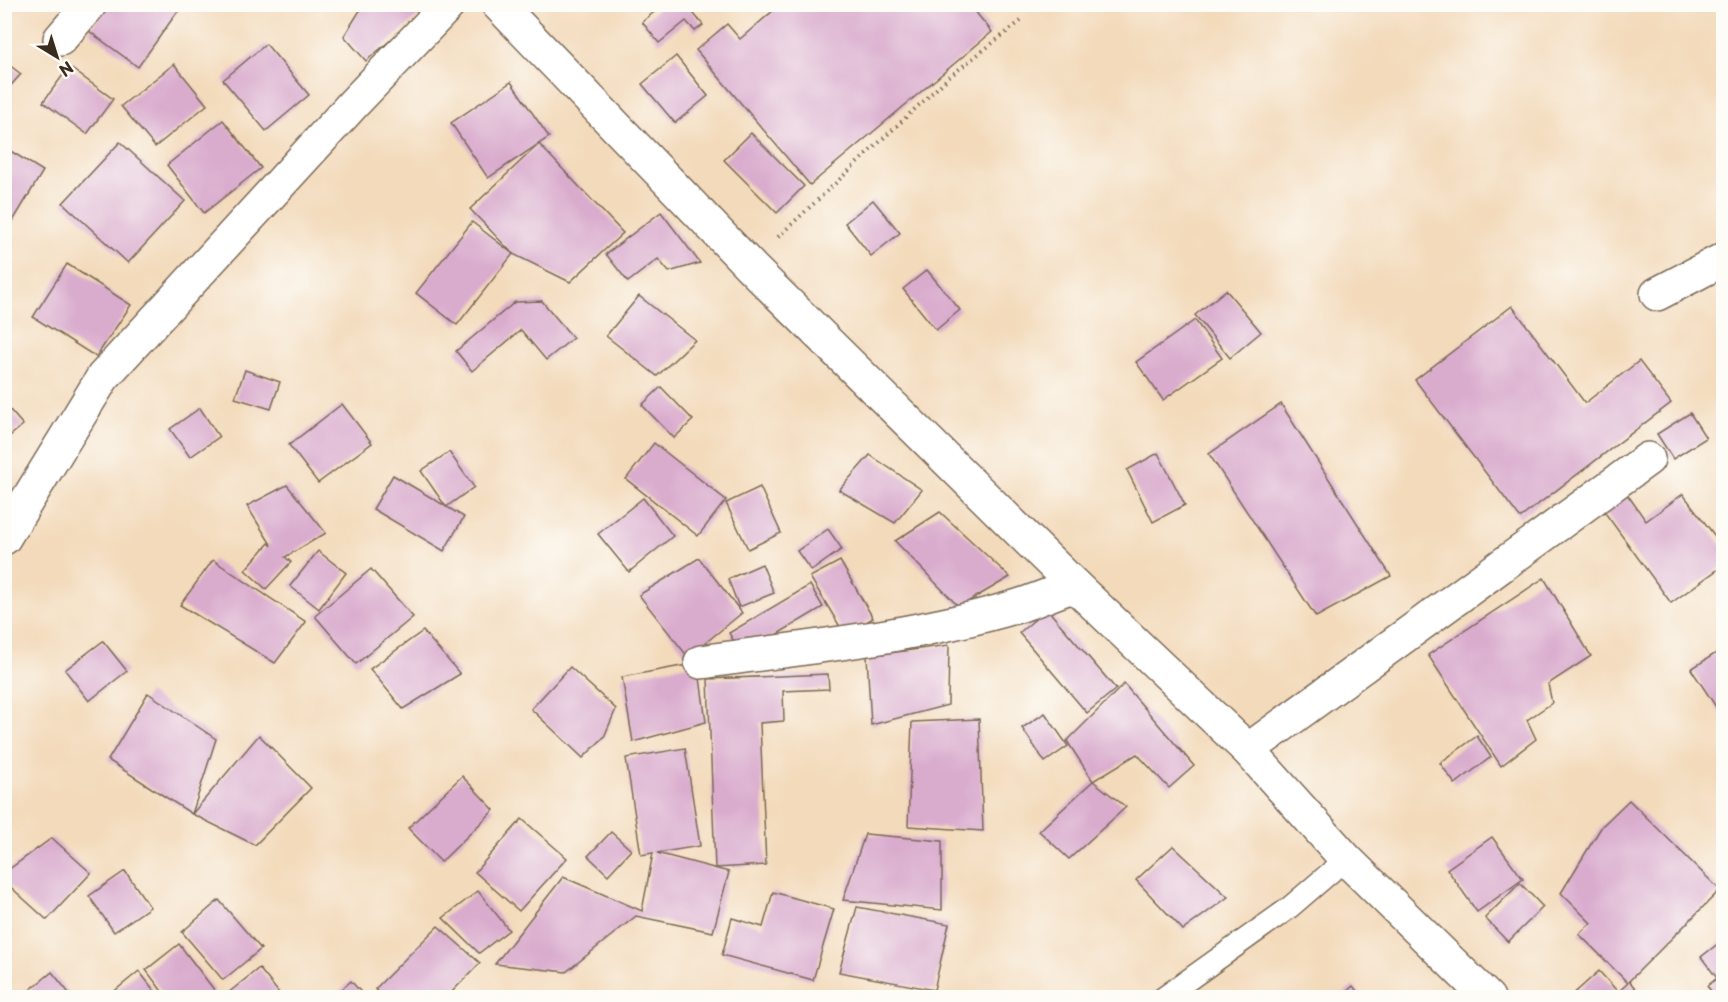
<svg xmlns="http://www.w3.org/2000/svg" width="1728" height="1002" font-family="'Playpen Sans',sans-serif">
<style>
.building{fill:#d9abcd}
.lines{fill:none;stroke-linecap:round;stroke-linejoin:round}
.lane-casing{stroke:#7b6855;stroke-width:24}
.street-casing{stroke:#7b6855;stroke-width:36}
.secondary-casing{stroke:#7b6855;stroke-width:36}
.path{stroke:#7b6855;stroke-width:4;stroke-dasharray:1.5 4.5;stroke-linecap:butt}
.lane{stroke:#fff;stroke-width:21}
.street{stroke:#fff;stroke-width:33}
.secondary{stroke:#fff;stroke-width:33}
</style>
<rect width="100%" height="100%" fill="#fdfcf7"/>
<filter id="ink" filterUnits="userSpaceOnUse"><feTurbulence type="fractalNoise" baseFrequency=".0167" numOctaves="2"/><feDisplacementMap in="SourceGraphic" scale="12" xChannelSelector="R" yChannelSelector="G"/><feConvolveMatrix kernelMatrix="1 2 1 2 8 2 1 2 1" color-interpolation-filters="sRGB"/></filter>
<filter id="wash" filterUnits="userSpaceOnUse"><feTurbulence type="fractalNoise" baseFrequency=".008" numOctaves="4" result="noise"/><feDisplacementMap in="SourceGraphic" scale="24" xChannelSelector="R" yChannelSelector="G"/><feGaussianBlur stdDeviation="1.35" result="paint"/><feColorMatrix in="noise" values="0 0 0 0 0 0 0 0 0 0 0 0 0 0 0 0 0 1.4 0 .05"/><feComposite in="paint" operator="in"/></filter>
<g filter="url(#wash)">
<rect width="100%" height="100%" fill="#f3dabb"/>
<g id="blocks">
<g class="building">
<path d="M108,4h75l-45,63 -49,-36z"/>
<path d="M364,4h47l9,11 -54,46 -22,-25z"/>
<path d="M664,4h22l17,21 -8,6 -9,-10 -27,22 -17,-21z"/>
<path d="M781,4h188l23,28 -182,153 -114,-135 31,-26 13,15z"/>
<path d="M266,44l43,51 -43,36 -43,-51z"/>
<path d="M676,56l32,40 -33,27 -33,-39z"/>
<path d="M4,61l17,13 -17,19z"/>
<path d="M174,64l33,41 -52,42 -34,-41z"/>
<path d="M69,67l44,32 -26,35 -44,-32z"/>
<path d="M511,82l38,55 -61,41 -37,-55z"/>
<path d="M223,120l38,48 -57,45 -37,-48z"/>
<path d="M751,133l53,53 -27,27 -53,-53z"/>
<path d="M120,142l65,59 -57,62 -65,-60z"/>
<path d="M539,144l84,89 -53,49 -57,-28 -43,-45z"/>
<path d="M4,147l39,24 -39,65z"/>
<path d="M873,200l27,33 -29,23 -26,-33z"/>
<path d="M661,212l39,51 -31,9 -11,-13 -30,23 -22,-28z"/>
<path d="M472,222l41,32 -56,71 -41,-32z"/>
<path d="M67,264l64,41 -35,52 -63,-40z"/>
<path d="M927,270l33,40 -24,20 -33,-41z"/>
<path d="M1226,290l35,42 -31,26 -35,-43z"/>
<path d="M639,296l56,44 -38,36 -51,-40z"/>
<path d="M542,301l31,37 -27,22 -25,-30 -49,41 -16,-20 59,-49z"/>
<path d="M1512,306l73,97 54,-42 32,42 -151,115 -105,-138z"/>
<path d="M1195,320l27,38 -59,42 -27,-38z"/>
<path d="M245,370l35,12 -9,27 -36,-11z"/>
<path d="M661,387l32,33 -19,18 -32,-33z"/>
<path d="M4,403l19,22 -19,16z"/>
<path d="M342,404l30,39 -54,40 -29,-38z"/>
<path d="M1281,404l110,172 -75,41 -107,-163z"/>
<path d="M200,408l19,29 -29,20 -20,-28z"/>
<path d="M1690,413l16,25 -33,21 -16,-25z"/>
<path d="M654,443l72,57 -28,36 -72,-57z"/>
<path d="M449,452l25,35 -28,20 -25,-36z"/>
<path d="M1158,453l27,52 -32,17 -26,-52z"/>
<path d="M870,455l52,35 -27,33 -56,-33z"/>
<path d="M393,475l71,42 -20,34 -71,-42z"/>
<path d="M287,485l39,48 -41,24 6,5 -25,27 -21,-19 24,-27 3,3 -25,-40z"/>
<path d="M760,487l21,46 -33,16 -22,-46z"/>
<path d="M1627,494l19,27 37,-27 41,54v17l-53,38 -68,-93z"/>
<path d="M643,498l30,38 -44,36 -31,-38z"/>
<path d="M940,512l70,65 -51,30 -64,-66z"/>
<path d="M828,529l14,20 -31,22 -14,-20z"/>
<path d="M318,551l28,22 -27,36 -29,-23z"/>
<path d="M699,558l43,55 -54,44 -49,-62z"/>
<path d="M213,560l93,62 -31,41 -95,-58z"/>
<path d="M840,561l33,57 -28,17 -35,-58z"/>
<path d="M762,564l12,29 -35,14 -11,-28z"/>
<path d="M371,569l42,48 -57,47 -41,-48z"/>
<path d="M1544,578l47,78 -43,28 4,19 -25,17 9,19 -35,27 -73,-111z"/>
<path d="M810,585l13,22 -81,48 -13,-22z"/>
<path d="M1047,609l69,80 -29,24 -68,-80z"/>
<path d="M423,631l37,43 -57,35 -33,-40z"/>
<path d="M103,641l24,30 -38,30 -24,-31z"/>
<path d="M949,645l-1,60 -77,20 -4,-69z"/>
<path d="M1724,648v71l-33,-50z"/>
<path d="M698,663l8,59 -73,20 -11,-65z"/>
<path d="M570,667l46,42 -12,28 -21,21 -52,-49z"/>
<path d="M828,674l1,15 -46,2 1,30 -24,2 6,142 -51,3 -7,-189z"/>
<path d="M1124,684l70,82 -25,22 -32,-34 -44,27 -26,-40z"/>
<path d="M148,693l68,46 -24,75 -84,-54z"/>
<path d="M1045,713l23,33 -23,16 -23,-34z"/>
<path d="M979,719l4,112 -75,-5 4,-104z"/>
<path d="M259,735l52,53 -56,57 -63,-31z"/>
<path d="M1477,736l14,21 -36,27 -15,-21z"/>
<path d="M685,748l15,98 -43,7 72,19 -16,60 -77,-16 -70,56 -71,-8 68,-87 79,34 11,-58 -12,2 -15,-97z"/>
<path d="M462,776l32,34 -53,52 -33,-34z"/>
<path d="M1093,781l33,26 -57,52 -30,-28z"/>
<path d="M1629,800l91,90 -91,91 15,17h-75l30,-27 19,21 10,-9 -49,-49 12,-11 -30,-30 41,-67z"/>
<path d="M522,819l45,39 -48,53 -44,-39z"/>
<path d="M611,832l20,18 -23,25 -20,-19z"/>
<path d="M865,834l77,7v69l-99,-10z"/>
<path d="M1492,837l31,42 -46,33 -30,-43z"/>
<path d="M52,838l39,35 -44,47 -43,-39v-8z"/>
<path d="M1173,846l55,51 -45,33 -47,-50z"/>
<path d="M125,871l25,36 -36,25 -25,-36z"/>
<path d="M1520,883l23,24 -35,35 -23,-24z"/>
<path d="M478,891l31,39 -30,23 -36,-35z"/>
<path d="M773,892l61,17 -21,71 -91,-25 10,-37 31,9z"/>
<path d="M219,900l42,49 -38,31 -41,-48z"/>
<path d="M857,907l92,17 -15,66 -95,-18z"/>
<path d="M438,926l42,37 -34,35h-64l-7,-9z"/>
<path d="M1724,939v59h-7l-10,-12 10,-8 -16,-21z"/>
<path d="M179,944l36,47 -8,7h-40l-21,-28z"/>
<path d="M259,968l24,30h-61z"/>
<path d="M139,971l21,27h-54z"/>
<path d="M52,972l21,26h-53z"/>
<path d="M351,981l15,17h-34z"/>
<path d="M1353,986l10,12h-24z"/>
</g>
</g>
</g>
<g filter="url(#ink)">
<use href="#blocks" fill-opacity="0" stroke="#7b6855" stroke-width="1.5"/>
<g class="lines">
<defs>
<path id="lane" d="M1163,998l126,-90 57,-49"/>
<g id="street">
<path d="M60,39l30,-35"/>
<path d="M1657,294l67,-35"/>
<path d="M4,538l99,-161 251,-274 95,-99"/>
<path d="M701,662c106,-15 214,-25 317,-56 19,-6 38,-14 56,-21"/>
<path d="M1248,750l400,-291"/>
</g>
<path id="secondary" d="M498,4l255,265 321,316 174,165 98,109 142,139"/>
</defs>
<use href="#lane" class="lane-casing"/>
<use href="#street" class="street-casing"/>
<use href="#secondary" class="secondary-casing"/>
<path class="path" d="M778,237l171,-160 72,-56"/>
<use href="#lane" class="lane"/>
<use href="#street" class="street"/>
<use href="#secondary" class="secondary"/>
</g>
</g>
<rect width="1728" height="1002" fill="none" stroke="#fdfcf7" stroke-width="24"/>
<g transform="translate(57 57) rotate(142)" stroke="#fdfcf7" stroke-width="4.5" paint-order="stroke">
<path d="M0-4.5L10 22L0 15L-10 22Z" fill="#3b2a1e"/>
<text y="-9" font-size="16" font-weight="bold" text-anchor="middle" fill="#3b2a1e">N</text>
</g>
</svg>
